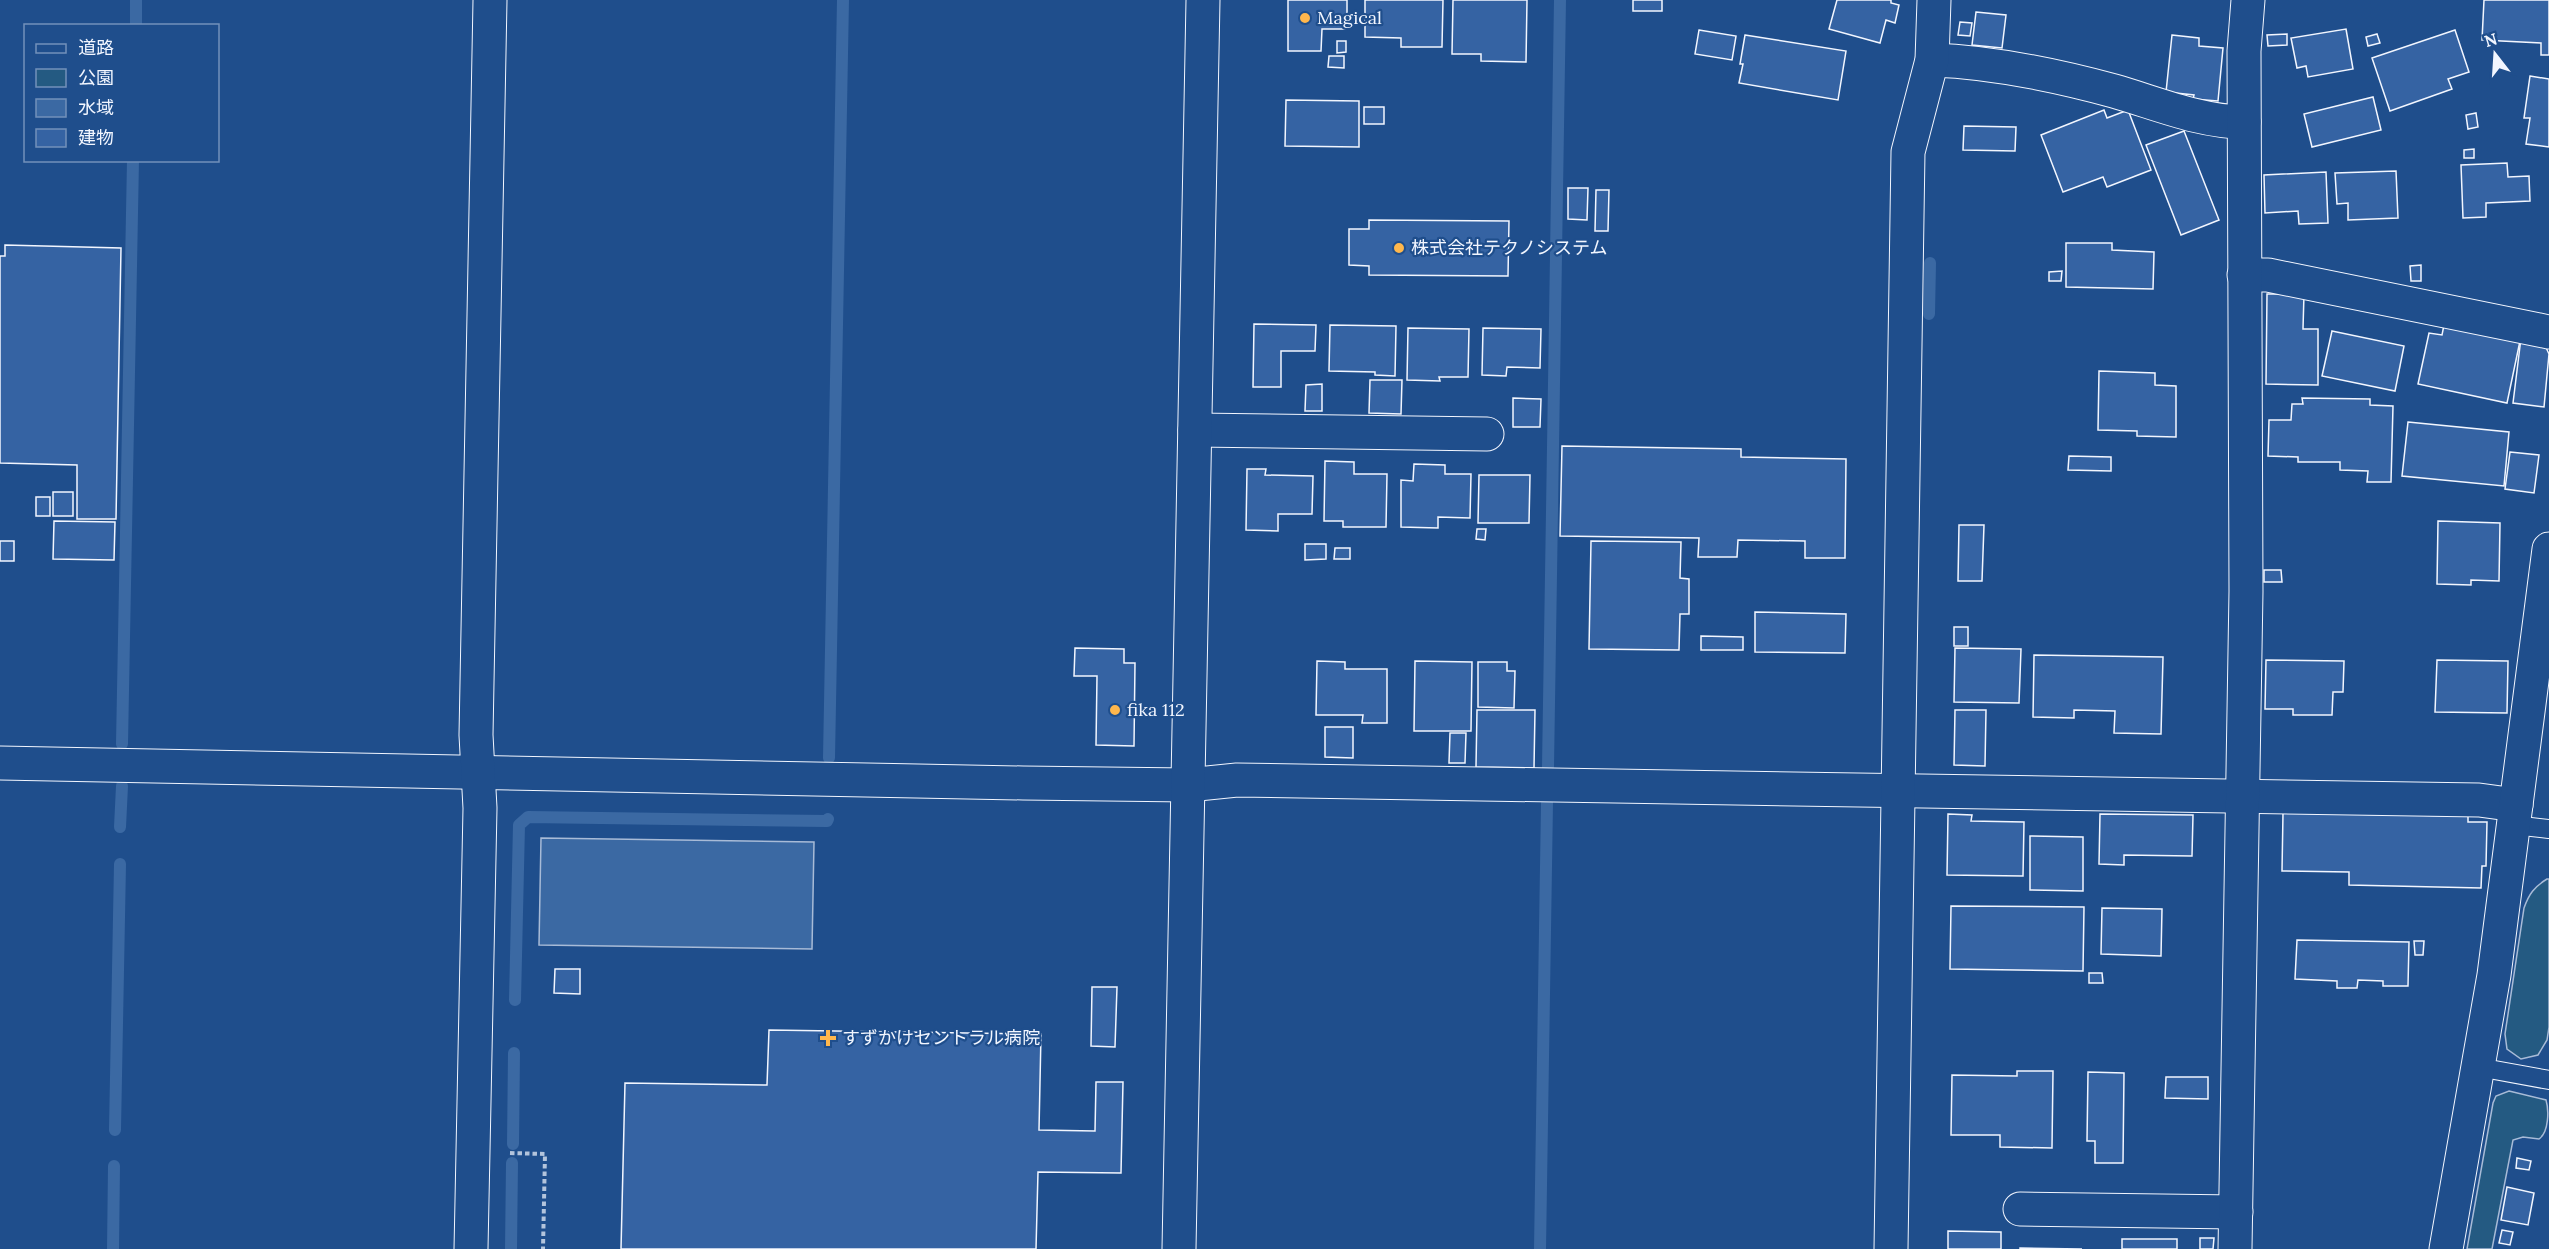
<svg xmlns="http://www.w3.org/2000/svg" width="2549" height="1249" font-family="Lora,'Noto Sans JP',serif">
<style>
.green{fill:#245a82;stroke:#a8bbd7;stroke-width:1.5}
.water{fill:#3b69a3;stroke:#a8bbd7;stroke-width:1.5}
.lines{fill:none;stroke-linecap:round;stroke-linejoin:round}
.stream{stroke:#3b69a3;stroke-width:12}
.building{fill:#3563a3;stroke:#f2f6ff;stroke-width:1.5}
.service-casing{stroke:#f2f6ff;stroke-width:20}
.minor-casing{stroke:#f2f6ff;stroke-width:35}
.tertiary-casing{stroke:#f2f6ff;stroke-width:35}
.path{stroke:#b3c4dc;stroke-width:4;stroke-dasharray:4.5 3;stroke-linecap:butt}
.service{stroke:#1f4e8c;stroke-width:18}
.minor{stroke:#1f4e8c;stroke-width:33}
.tertiary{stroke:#1f4e8c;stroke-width:33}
.poi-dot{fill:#ffb74d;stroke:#1f4e8c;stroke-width:2}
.labels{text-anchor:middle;stroke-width:4.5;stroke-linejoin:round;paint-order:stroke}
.poi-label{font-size:18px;fill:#f2f6ff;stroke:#1f4e8c;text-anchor:start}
</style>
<rect width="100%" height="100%" fill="#1f4e8c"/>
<g class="green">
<path d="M2547,879h2v148l-2,13 -9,15 -17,4 -14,-10 -2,-15 19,-126c5,-14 10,-21 23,-29z"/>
<path d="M2509,1091l37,9c3,10 3,32 -7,39l-16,-2 -10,3 -21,109h-25l26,-146 3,-7z"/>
</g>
<path class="water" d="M541,838l273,4 -2,107 -273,-4z"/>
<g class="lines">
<g class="stream">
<path d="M136,26v-26"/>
<path d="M1929,314l1,-51"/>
<path d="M122,744l11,-584"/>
<path d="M829,758l14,-758"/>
<path d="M1548,767l12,-767"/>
<path d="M120,827l2,-41"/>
<path d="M515,1000l4,-175 9,-8 299,4 1,-2"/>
<path d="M115,1130l5,-266"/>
<path d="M513,1144l1,-91"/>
<path d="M113,1249l1,-83"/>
<path d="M511,1249l1,-86"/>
<path d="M1540,1249l7,-446"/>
</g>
</g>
<g class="building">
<path d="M1288,0h59v29h-25l-1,22h-33z"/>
<path d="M1365,0h78l-1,47h-41v-9l-36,-1z"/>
<path d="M1453,0h74l-1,62 -45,-1v-7h-29z"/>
<rect x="1633" y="0" width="29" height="11"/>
<path d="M1837,0h54v3l8,2 -4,18 -9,-3 -6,23 -51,-14z"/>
<path d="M2484,0h65v55h-8v-12l-59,-3z"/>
<path d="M1976,12l30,3 -4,33 -30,-3z"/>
<path d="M1960,22l12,1 -2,13 -12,-1z"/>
<path d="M2346,29l7,40 -45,8 -2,-11 -9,2 -6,-30z"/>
<path d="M1699,30l37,6 -4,24 -37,-6z"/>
<path d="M2455,30l14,42 -21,7 4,10 -62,22 -18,-53z"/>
<path d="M2287,34v11l-19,1 -1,-11z"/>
<path d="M2377,34l3,9 -12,3 -2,-9z"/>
<path d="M1745,35l101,16 -8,49 -99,-17 4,-19h-3z"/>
<path d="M2172,35l27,3v8l24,2 -5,53 -25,-2 1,-4 -28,-3z"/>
<path d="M1337,41h9v11l-9,1z"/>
<path d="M1329,56h15v12l-16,-1z"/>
<path d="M2530,76l19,3v68l-23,-3 4,-26h-6z"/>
<path d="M2373,97l8,33 -69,17 -8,-33z"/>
<path d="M1286,100l73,1v46l-74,-1z"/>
<rect x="1364" y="107" width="20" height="17"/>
<path d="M2104,110l3,8 21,-8 23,60 -44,17 -4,-10 -40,15 -22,-57z"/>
<path d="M2476,113l2,14 -10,2 -2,-14z"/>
<path d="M1964,126l52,1 -1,24 -52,-1z"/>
<path d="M2184,131l35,89 -38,15 -35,-90z"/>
<path d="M2474,149v9h-10v-8z"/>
<path d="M2507,163l1,14 21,-1 1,25 -44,2v14l-23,1 -2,-53z"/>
<path d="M2396,171l2,47 -50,2v-17l-11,1 -2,-31z"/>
<path d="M2326,172l2,51 -29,1 -1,-13 -33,2 -1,-38z"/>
<path d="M1568,188h20l-1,32 -19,-1z"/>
<path d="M1596,190h13l-1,41h-13z"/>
<path d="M1369,220l140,1 -1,55 -139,-1v-9l-20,-1v-36h20z"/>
<path d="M2066,243h46v7l42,2 -1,37 -87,-2z"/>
<path d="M5,245l116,3 -5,271h-39v-54l-77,-2v-207h5z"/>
<path d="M2421,265v16h-10l-1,-15z"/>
<path d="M2062,271l-1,10h-12v-9z"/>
<path d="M2267,294h37l-1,35h15v56l-52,-1z"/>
<path d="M1254,324l62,1 -1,26h-34v36h-28z"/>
<path d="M1330,325l66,1 -1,50 -20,-1v-3l-46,-1z"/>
<path d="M2444,325l76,16 -13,62 -89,-19 11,-51 13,2z"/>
<path d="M1408,328l61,1 -1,48h-29l1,4 -33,-1z"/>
<path d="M1483,328l58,1 -1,39 -33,-1 -1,9 -24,-1z"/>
<path d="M2332,331l72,15 -9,45 -73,-15z"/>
<path d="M2521,338l22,3 6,13 -5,53 -31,-4z"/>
<path d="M2099,371l56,2v12l21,1v51l-39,-1v-5l-39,-1z"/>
<path d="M1370,380h32l-1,34 -32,-1z"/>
<path d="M1322,384v27h-17l1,-26z"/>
<path d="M1513,398l28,1 -1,28h-27z"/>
<path d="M2302,398l68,1v6l23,1 -2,76h-24l1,-11 -28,-1v-8h-42v-5l-30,-1 1,-36h22l1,-16h11z"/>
<path d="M2408,422l101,10 -5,54 -102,-10z"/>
<path d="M1562,446l179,3v8l105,2 -1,99h-40v-17l-67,-1 -1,17h-39l1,-19 -139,-2z"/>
<path d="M2510,452l29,3 -5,38 -29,-4z"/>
<path d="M2069,456l42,1v14l-43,-1z"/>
<path d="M1325,461l29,1v12h33l-1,53h-43v-6h-19z"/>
<path d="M1414,464l31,1v9h26l-1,44 -32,-1v11l-37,-1v-47l12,1z"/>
<path d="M1247,469h19l-1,6 48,1 -1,38h-34v17l-32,-1z"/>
<path d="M1479,475h51l-1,48h-51z"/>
<rect x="53" y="492" width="20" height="24"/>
<rect x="36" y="497" width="14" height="19"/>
<path d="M54,521l61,1 -1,38 -61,-1z"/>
<path d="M2438,521l62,2 -1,58 -28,-1v5l-34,-1z"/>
<path d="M1959,525h25l-2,56h-24z"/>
<path d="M1477,529h9l-1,11 -9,-1z"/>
<rect x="0" y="541" width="14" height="20"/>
<path d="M1591,541l90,1 -1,36 9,1v35h-9l-1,36 -90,-1z"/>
<path d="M1305,544h21v15l-21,1z"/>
<path d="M1335,548h15v11h-16z"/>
<path d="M2264,570h17l1,12h-18z"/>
<path d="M1755,612l91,2 -1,39 -90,-1z"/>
<rect x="1954" y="627" width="14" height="19"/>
<path d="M1701,636l42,1v13h-42z"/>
<path d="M1075,648l49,1v14h11l-1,83 -38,-1 1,-69h-23z"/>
<path d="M1955,648l66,1 -2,54 -65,-1z"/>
<path d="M2034,655l129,2 -2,77 -47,-1 1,-22 -41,-1v8l-41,-1z"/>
<path d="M2266,660l78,1 -1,31h-10l-1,23h-39v-6h-28z"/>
<path d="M2437,660l71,1 -1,52 -72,-1z"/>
<path d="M1317,661l28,1v7h42v54h-25l1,-8h-47z"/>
<path d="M1415,661l57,1 -1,69h-57z"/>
<path d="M1478,662h29v9h8l-1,37 -36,-1z"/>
<path d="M1477,710h58l-1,58 -58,-1z"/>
<path d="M1955,710h31l-1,56 -31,-1z"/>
<path d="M1325,727h28v31l-28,-1z"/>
<path d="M1450,733h16l-1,30h-16z"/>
<path d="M2283,813l185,3v6h19l-1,44h-4l-1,22 -132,-3v-13l-67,-1z"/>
<path d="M1948,814l24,1 -1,6 53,1 -1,54 -76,-1z"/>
<path d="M2100,814l93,1 -1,41 -68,-1v10l-25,-1z"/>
<path d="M2030,836l53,1v54l-53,-1z"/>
<path d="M1951,906l133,1 -1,64 -133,-2z"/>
<path d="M2102,908l60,1 -1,47 -60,-2z"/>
<path d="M2297,940l112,2 -1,44h-25v-5l-25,-1 -1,8h-20v-7l-42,-2z"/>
<path d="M2414,941h10l-1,14h-8z"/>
<path d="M555,969h25v25l-26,-1z"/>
<path d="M2089,973h13l1,10h-14z"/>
<path d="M1092,987h25l-2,60 -24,-1z"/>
<path d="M769,1030l272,4 -2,96 56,1 1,-49h27l-2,91 -83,-1 -2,77h-415l4,-166 142,2z"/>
<path d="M2017,1071h36l-1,77 -52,-1v-12h-49l1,-60 65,1z"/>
<path d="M2088,1072l36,1 -1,90h-28v-22h-8z"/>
<path d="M2166,1077h42v22l-43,-1z"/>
<path d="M2517,1158l14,3 -2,9 -13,-2z"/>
<path d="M2507,1187l27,6 -6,32 -27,-5z"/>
<path d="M2502,1230l11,2 -3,13 -11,-2z"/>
<path d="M1948,1231l53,1v17h-53z"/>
<path d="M2200,1238h14l-1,11h-13z"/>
<rect x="2122" y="1239" width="55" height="10"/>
<path d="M2020,1248l62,1h-62z"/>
</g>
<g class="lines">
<defs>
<g id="service">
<path d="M2514,825l35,4"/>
<path d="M2478,1067l71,13"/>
</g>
<g id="minor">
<path d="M1932,60c62,2 123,15 182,31 42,12 86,31 130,31"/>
<path d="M2244,275h24l281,57"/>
<path d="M1195,430l292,4"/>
<path d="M0,763l1023,20 165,2 49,-5 1242,20 37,5"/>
<path d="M2020,1209l216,3"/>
<path d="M471,1249l9,-441 -4,-73 14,-735"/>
<path d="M1891,1249l17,-1097 24,-92 2,-60"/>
<path d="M2235,1249l11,-658 -2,-540 4,-51"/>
<path d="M2446,1249l48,-274 55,-426"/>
</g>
<path id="tertiary" d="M1179,1249l24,-1249"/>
</defs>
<use href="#service" class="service-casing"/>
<use href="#minor" class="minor-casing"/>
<use href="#tertiary" class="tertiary-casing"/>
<path class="path" d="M510,1153l35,1 -2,95"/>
<use href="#service" class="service"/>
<use href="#minor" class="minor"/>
<use href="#tertiary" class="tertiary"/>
</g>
<g class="poi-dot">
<circle cx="1305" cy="18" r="6"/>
<circle cx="1399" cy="248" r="6"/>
<circle cx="1115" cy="710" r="6"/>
<path d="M825 1029h6v6h6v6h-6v6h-6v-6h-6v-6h6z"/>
</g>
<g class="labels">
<g class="poi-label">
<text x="1317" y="24">Magical</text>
<text x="1411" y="254">株式会社テクノシステム</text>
<text x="1127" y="716">fika 112</text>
<text x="842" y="1044">すずかけセントラル病院</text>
</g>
</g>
<rect x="24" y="24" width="195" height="138" fill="#1f4e8c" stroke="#7391ba" stroke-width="1.5"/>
<rect x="36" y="44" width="30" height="9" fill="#1f4e8c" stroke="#7391ba" stroke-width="1.5"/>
<text x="78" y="54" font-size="18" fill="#f2f6ff">道路</text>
<rect x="36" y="69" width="30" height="18" fill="#245a82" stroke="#7391ba" stroke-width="1.5"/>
<text x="78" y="84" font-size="18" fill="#f2f6ff">公園</text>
<rect x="36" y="99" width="30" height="18" fill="#3b69a3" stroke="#7391ba" stroke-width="1.5"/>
<text x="78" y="114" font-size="18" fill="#f2f6ff">水域</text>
<rect x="36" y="129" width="30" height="18" fill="#3563a3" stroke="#7391ba" stroke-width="1.5"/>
<text x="78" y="144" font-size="18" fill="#f2f6ff">建物</text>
<g transform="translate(2495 54) rotate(343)" stroke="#1f4e8c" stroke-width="4.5" paint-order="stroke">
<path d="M0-4.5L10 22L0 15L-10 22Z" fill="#f2f6ff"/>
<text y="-9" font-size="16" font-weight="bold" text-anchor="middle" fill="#f2f6ff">N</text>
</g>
</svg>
